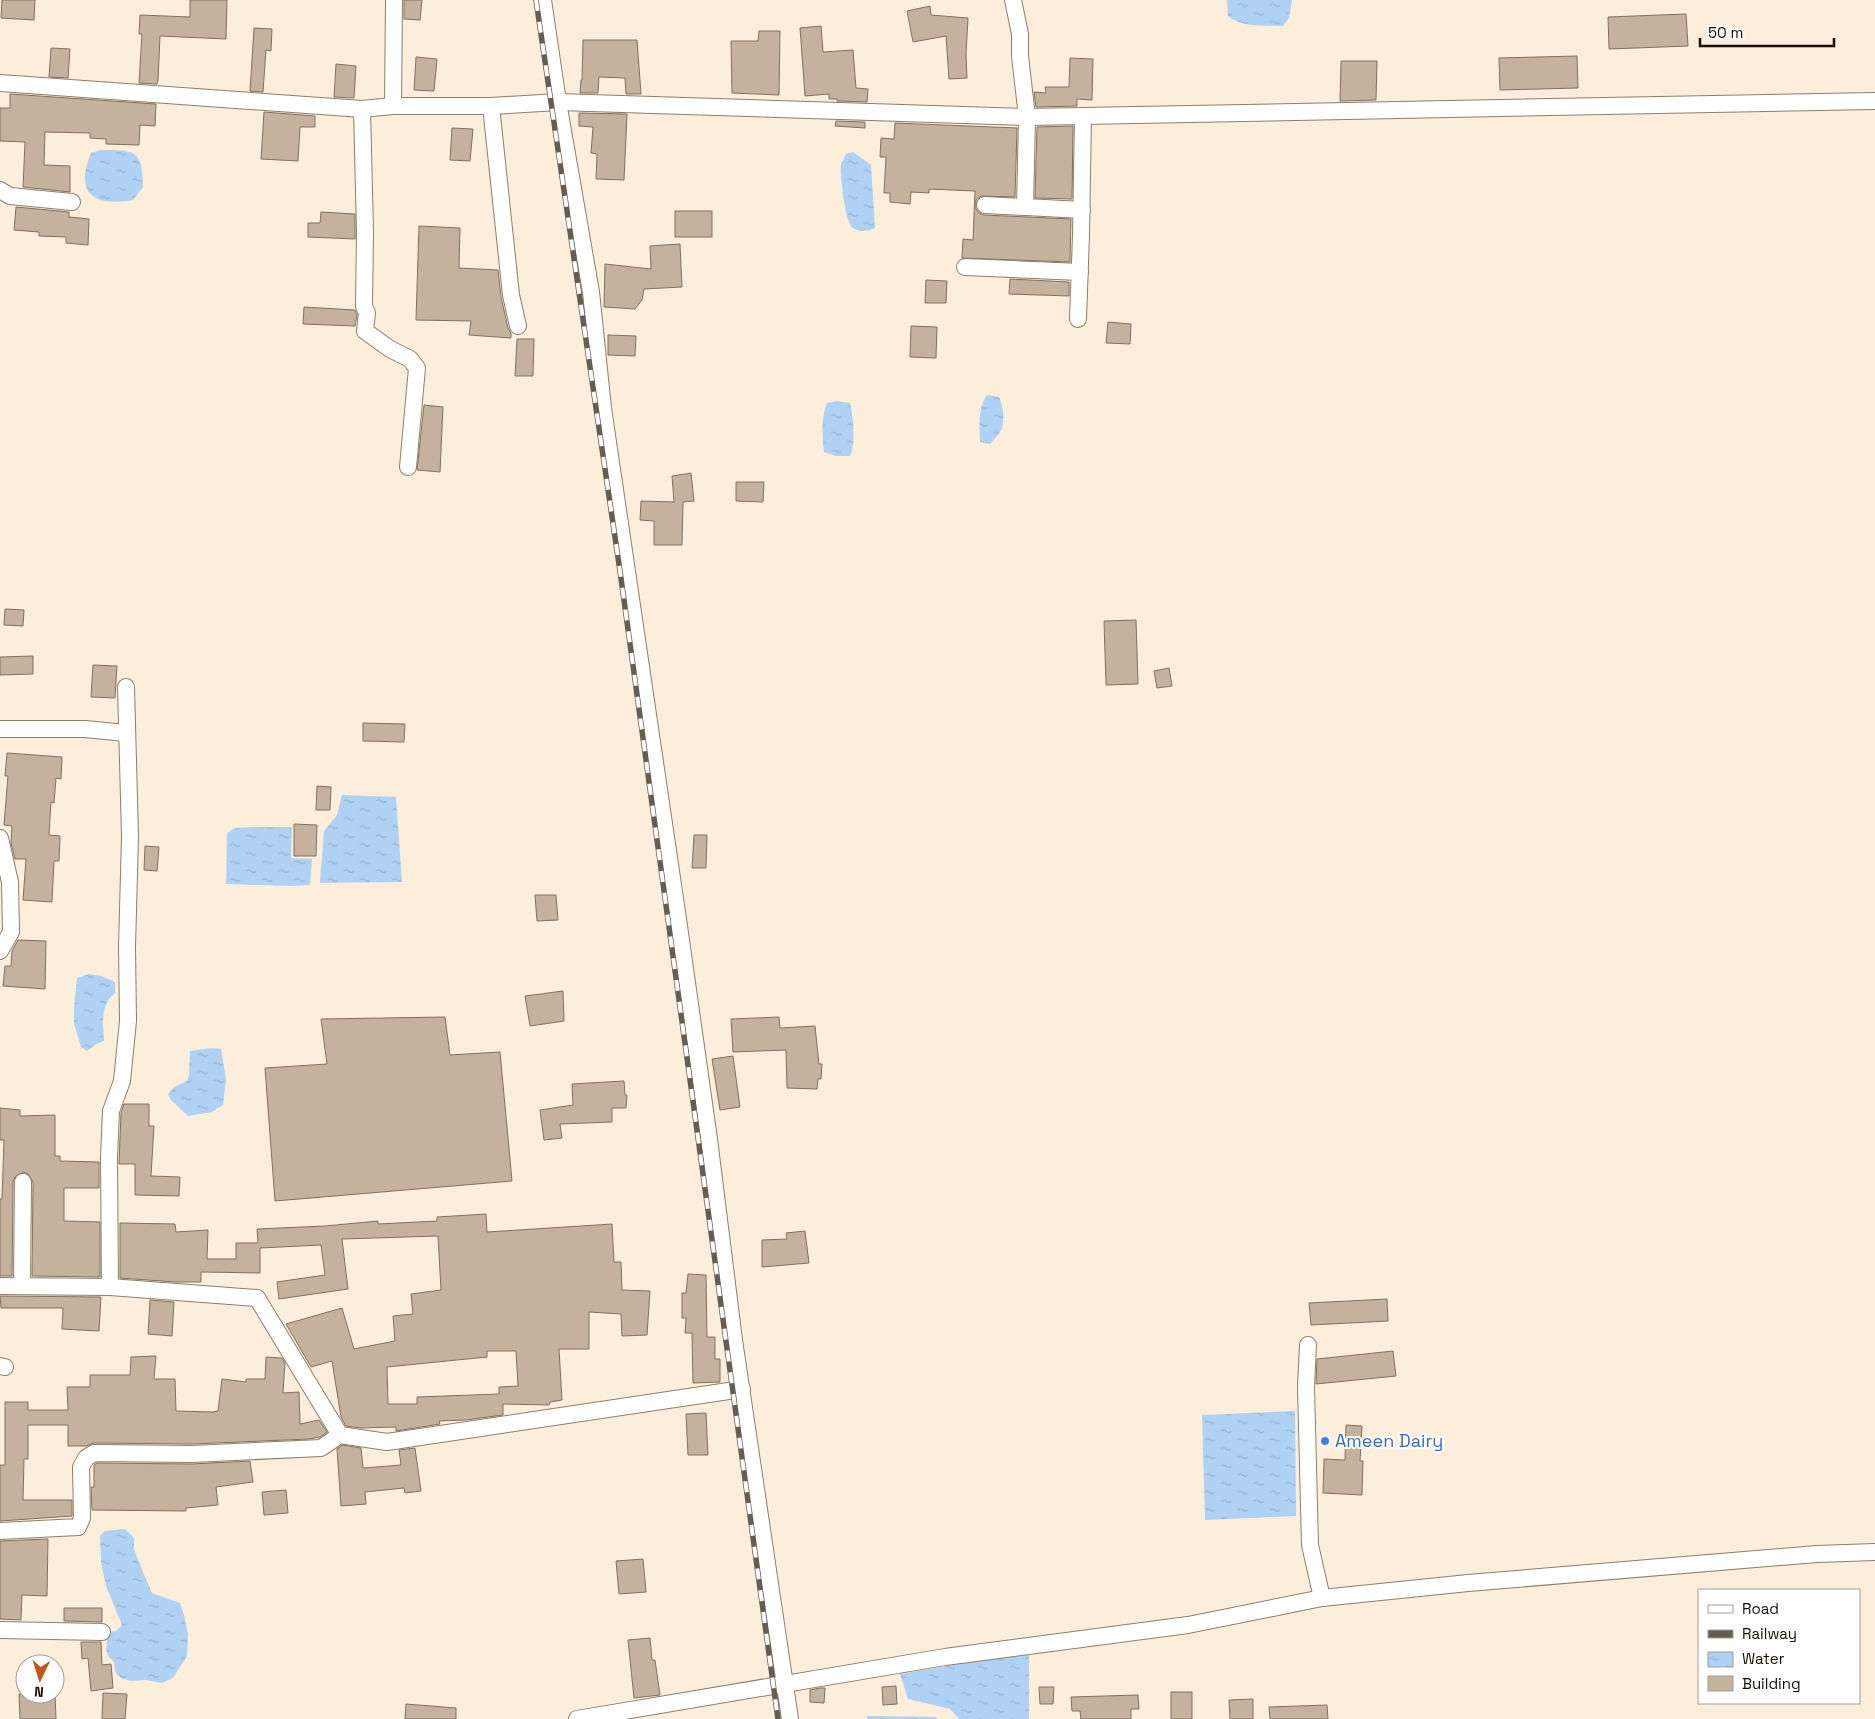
<svg xmlns="http://www.w3.org/2000/svg" width="1875" height="1719" font-family="'Space Grotesk',sans-serif">
<style>
.water{fill:url(#water-ripples)}
.building{fill:#c4b29d;stroke:#81705d;fill-rule:evenodd}
.lines{fill:none;stroke-linecap:round;stroke-linejoin:round}
.minor-casing{stroke:#8e7d69;stroke-width:18}
.minor{stroke:#fff;stroke-width:16}
.rail-casing{stroke:#665d52;stroke-width:5.5}
.rail{stroke:#fefefe;stroke-width:4;stroke-dasharray:11;stroke-linecap:butt}
.shop-dot{fill:#3f7fe0;stroke:#fefefe;stroke-width:2}
.labels{text-anchor:middle;stroke-width:4;stroke-linejoin:round;paint-order:stroke}
.shop-label{font-size:18px;fill:#366cbe;stroke:#fefefe;text-anchor:start}
</style>
<defs>
<pattern id="water-ripples" width="26" height="14" patternUnits="userSpaceOnUse" patternTransform="scale(1.25)"><rect width="26" height="14" fill="#aed1f4"/><path d="M2 4q2-2 4 0t4 0M15 11q2-2 4 0t4 0" fill="none" stroke="#95b2d0"/></pattern>
</defs>
<rect width="100%" height="100%" fill="#fdeedc"/>
<g class="water">
<path d="M1227,0h65l-3,18 -6,8c-18,-1 -41,2 -55,-10z"/>
<path d="M101,150c35,0 41,0 42,37l-10,13c-39,7 -59,-6 -42,-47z"/>
<path d="M853,152l18,13 4,63c-8,3 -15,5 -22,0 -8,-4 -13,-53 -12,-63 1,-4 4,-8 5,-11z"/>
<path d="M987,395l12,2c4,9 7,26 1,35 -2,4 -7,8 -10,12l-10,-2c0,-15 -3,-34 7,-47z"/>
<path d="M837,401l13,2c3,13 6,41 0,53h-14l-12,-4c-2,-15 -3,-35 3,-49z"/>
<path d="M342,795l54,2 6,85 -82,1 4,-52 13,-16z"/>
<path d="M252,827h40l-1,31 21,1 -2,26 -19,1 -65,-2 1,-51 8,-5z"/>
<path d="M89,974l12,2 14,6v11c-15,11 -12,31 -11,48l-8,3 -9,7 -6,-4 -7,-24v-14l3,-31z"/>
<path d="M212,1048l9,1 5,30 -3,26 -11,7 -24,4 -17,-16 -3,-6 6,-7 13,-6 2,-6 1,-24z"/>
<path d="M1295,1411l1,105 -91,4 -3,-105z"/>
<path d="M125,1529l9,9v11l8,21 10,23 28,10 4,12 4,19 -1,22 -14,22 -11,5 -16,-3 -15,1 -10,-3 -6,-6 -1,-10 -5,-5 -3,-7 2,-18 8,-1 6,-6 -16,-39 -5,-24 -1,-26 5,-5z"/>
<path d="M1029,1652v67h-70l-9,-10 -42,-10 -8,-25z"/>
<path d="M867,1716l69,1 2,2h-71z"/>
</g>
<g class="building">
<path d="M2,0h33l-1,20 -33,-2z"/>
<path d="M190,0h37l-1,39 -66,-3 -2,45 -1,3 -18,-1 3,-49h-3l1,-19 50,2z"/>
<path d="M404,0h18l-2,20 -16,-1z"/>
<path d="M930,6l1,9 37,3 -2,36 1,24 -18,1 -3,-43 -33,6 -6,-31z"/>
<path d="M1686,14l2,32 -79,3 -1,-32z"/>
<path d="M821,26l2,26 30,-2 3,38 12,1 -1,13 -30,-1v-2h-8v-5l-24,2 -5,-68z"/>
<path d="M254,28l18,1 -1,22 -5,-1 -3,42 -13,-1z"/>
<path d="M759,31h21l-1,64 -47,-2 -1,-52h27z"/>
<path d="M583,40h54l4,54h-15l-1,-16 -26,-1 -1,16h-18l1,-13h1z"/>
<path d="M51,48l19,1 -2,29 -19,-1z"/>
<path d="M1577,56l1,32 -78,2 -1,-32z"/>
<path d="M416,57l21,2 -3,32 -20,-1z"/>
<path d="M1070,58l23,1 -1,41 -15,-1v7l-41,1 -2,-15 12,1 -1,-6h24z"/>
<path d="M1341,61h36l-1,39 -36,1z"/>
<path d="M336,64l20,2 -2,32 -20,-1z"/>
<path d="M10,94l146,10 -1,22 -15,-1 -1,20 -33,-1v-5l-16,-1v-5l-45,-1 -1,33 26,1v26l-47,-5 2,-45 -25,-1v-33h10z"/>
<path d="M264,112l51,4v11h-15l-2,34 -37,-2z"/>
<path d="M579,113l48,1 -3,66 -28,-1 1,-25 -6,-1 2,-26 -14,-1z"/>
<path d="M836,121l29,1v6l-30,-2z"/>
<path d="M895,123l122,5 -2,69 -34,-1 -5,4v9l3,4 5,2 87,4 -1,43 -108,-4 1,-19 10,1 2,-49 -46,-2v4l-18,-1 -1,12 -20,-2v-9h-6l2,-36h-6l1,-19 13,1z"/>
<path d="M1073,126l-1,73 -37,-1 2,-71z"/>
<path d="M452,128l21,1 -3,32 -20,-1z"/>
<path d="M16,207l53,5v5l20,2 -1,26 -22,-2v-6l-27,-1v-4l-25,-2z"/>
<rect x="675" y="211" width="37" height="26"/>
<path d="M321,212l34,2v25l-47,-2v-14h12z"/>
<path d="M419,226l41,2 -1,40 39,2 3,27 7,31 3,5v5l-42,-3 2,-14 -55,-1z"/>
<path d="M680,244l2,43 -38,2 -2,11 -7,9 -31,-2 1,-43 46,5 -1,-23z"/>
<path d="M1010,279l59,3v14l-60,-2z"/>
<path d="M926,280l21,1 -1,22h-21z"/>
<path d="M304,307l51,3 2,5 -2,11 -52,-2z"/>
<path d="M1108,322l23,2 -1,20 -24,-1z"/>
<path d="M911,326l26,1 -1,31 -26,-1z"/>
<path d="M608,335l28,1 -1,20 -27,-1z"/>
<path d="M517,339h17l-1,37h-18z"/>
<path d="M424,405l19,2 -3,65 -23,-2z"/>
<path d="M691,473l3,28 -11,1 -1,43h-28v-24l-14,-1 1,-19 33,1 -2,-26z"/>
<path d="M736,482h28l-1,20 -27,-1z"/>
<path d="M5,609l19,1 -1,16 -19,-1z"/>
<path d="M1136,620l2,64 -32,1 -2,-64z"/>
<path d="M33,656v18l-33,1v-18z"/>
<path d="M93,665l24,1 -2,32 -24,-1z"/>
<path d="M1169,668l3,18 -15,2 -3,-17z"/>
<path d="M363,723l42,1 -1,18 -41,-1z"/>
<path d="M7,753l55,4 -1,22 -5,-1 -2,25 -3,-1 -2,33 11,1 -1,25h-5l-2,41 -29,-2 3,-41h-11l-4,-16 1,-17 -8,-1 4,-49h-3z"/>
<path d="M317,786l14,1 -1,23h-14z"/>
<path d="M294,824l23,1 -1,31h-22z"/>
<path d="M694,835h13l-1,33h-14z"/>
<path d="M145,846l14,1 -2,24 -13,-1z"/>
<path d="M535,895h21l2,25 -21,1z"/>
<path d="M18,940l28,1 -1,48 -42,-3 2,-20h6l1,-15z"/>
<path d="M563,991l1,30 -34,5 -5,-30z"/>
<path d="M445,1017l5,38 50,-3 12,129 -237,20 -10,-133 62,-4 -6,-45z"/>
<path d="M779,1017l1,11 35,-2 4,38h3l-1,15h-3l-1,10 -30,-1 -1,-38 -53,2 -2,-33z"/>
<path d="M733,1056l7,51 -20,3 -8,-51z"/>
<path d="M624,1081l1,14h2l-1,13h-14v14l-52,2 2,14 -18,2 -4,-30 33,-5 -1,-21z"/>
<path d="M124,1104h25v22h5l-3,50 29,1 -1,19 -44,-1v-31h-16l2,-51z"/>
<path d="M0,1108l20,2v6l35,-1v41h5v5l39,1v26h-35v33l36,1v55l-68,-1 1,-94 -5,-8 -5,-2 -8,5 -2,5 -1,94h-12v-77h2l2,-59h-4z"/>
<path d="M486,1214l1,18 125,-8 2,38h7l1,28 28,1 -3,44 -25,1 -1,-22 -32,-2v37h-30l3,51 -12,2 -1,3 -46,-1v11l-37,5 -27,1 1,3 -44,7v-4l-35,1 -15,-2 -5,-9 -9,-56 -21,6 -25,-43 56,-16 12,41 41,-8 -2,-25 20,-2 -2,-20 30,-4 -3,-54 -96,3 6,50 -69,10 -2,-17 48,-7 -4,-30 -61,3v25l-59,-1v10h-26l-55,-4v-55l55,1 1,8 32,-2 -1,29h29v-16h22l-1,-14 68,-3 53,-5v3l59,-3v-4zM487,1351h29l2,35 -19,1v7l-82,3v7h-29l-1,-37 100,-10z"/>
<path d="M805,1231l4,32 -47,4v-27l25,-1 -1,-6z"/>
<path d="M688,1274l18,1 1,62h8v22h5v23l-27,1 -1,-50h-7l1,-15h-4v-25h4z"/>
<path d="M0,1296l101,1 -2,34 -37,-2 1,-21h-62z"/>
<path d="M1387,1299l1,22 -77,4 -2,-22z"/>
<path d="M150,1300l24,2 -2,34 -24,-2z"/>
<path d="M1393,1351l3,25 -80,8 1,-25z"/>
<path d="M156,1356l-2,23h21l1,32 37,1 5,-1 4,-32 24,3v-3h19l1,-22 16,1 3,5 -2,30 16,-1 1,32 19,-4 8,12 -7,5 -11,2 -117,5 -98,-1 -8,3h-18v-21h-40v34h-4l-1,41h49v16l-72,5v-56h5v-63h23v8h40l-1,-23h23v-12h40l1,-18z"/>
<path d="M706,1413l2,42h-20l-2,-41z"/>
<path d="M1346,1425l16,1 -2,35h3l-1,34 -39,-2 1,-34 21,1z"/>
<path d="M342,1445l19,3 2,20 38,-3 -2,-15 16,-2 6,43 -16,2 -1,-5 -39,4 1,12 -25,2 -4,-57z"/>
<path d="M250,1461l3,21 -37,5 2,18 -32,3v3l-94,-1 -1,-23h3v-22l3,-2 95,1z"/>
<path d="M286,1490l2,23 -24,2 -2,-23z"/>
<path d="M48,1539l-1,57 -25,-1 -1,25 -21,-1v-78z"/>
<path d="M643,1559l3,33 -27,2 -3,-33z"/>
<path d="M64,1608h38v14l-38,-1z"/>
<path d="M650,1638l2,22h3l5,35 -26,3 -6,-58z"/>
<path d="M81,1642h20l1,23 9,-1 2,24 -22,3 -3,-33 -6,1z"/>
<path d="M896,1686l1,18 -14,1 -1,-18z"/>
<path d="M1039,1687h15l-1,17h-13z"/>
<path d="M820,1688h5l-1,15 -14,-1v-12z"/>
<rect x="1171" y="1692" width="21" height="27"/>
<path d="M103,1693l24,1 -2,25h-23z"/>
<path d="M19,1694h36l1,25h-36z"/>
<path d="M1138,1695l1,14h-8v10h-50l-1,-8h-8l-1,-14z"/>
<path d="M1253,1699v20h-23l-1,-19z"/>
<path d="M406,1704l50,4v11h-51z"/>
<path d="M1327,1705l1,14h-58l-1,-12z"/>
</g>
<g class="lines">
<defs>
<g id="minor">
<path d="M543,0l15,102 33,190 12,116 75,511 31,220 25,201 56,379"/>
<path d="M1013,0l7,34v22l7,61 -2,90"/>
<path d="M0,83l362,26 31,-3h98l67,-4 469,15 848,-16"/>
<path d="M393,106l1,-106"/>
<path d="M491,106l20,189 7,31"/>
<path d="M362,109l3,123 -1,74 3,7 -2,18 25,18 20,10 7,9 -9,99"/>
<path d="M0,190l10,6 62,6"/>
<path d="M985,205l97,5"/>
<path d="M965,267l115,5"/>
<path d="M1078,319l3,-84 2,-119"/>
<path d="M0,729h85l41,4"/>
<path d="M0,838l10,44 1,50 -11,19"/>
<path d="M0,1286l110,1 147,11 83,137 47,7 355,-53"/>
<path d="M22,1286l1,-104"/>
<path d="M110,1287l-1,-129 2,-47 11,-30 6,-60 -1,-74 3,-111 -4,-149"/>
<path d="M1308,1345l-2,42 4,158 12,53"/>
<path d="M0,1366l5,1"/>
<path d="M0,1531l78,-4 4,-9 -1,-51 5,-9 8,-5 98,1 129,-6 19,-13"/>
<path d="M0,1630l102,2"/>
<path d="M577,1719l368,-62 243,-32 134,-27 146,-15 349,-29 58,-2"/>
</g>
</defs>
<use href="#minor" class="minor-casing"/>
<use href="#minor" class="minor"/>
<defs>
<path id="rail" d="M536,0l84,571 158,1148"/>
</defs>
<use href="#rail" class="rail-casing"/>
<use href="#rail" class="rail"/>
</g>
<circle class="shop-dot" cx="1325" cy="1441" r="5"/>
<g class="labels">
<g class="shop-label">
<text x="1335" y="1447">Ameen Dairy</text>
</g>
</g>
<rect x="1698" y="1589" width="162" height="115" fill="#fefefe" stroke="#a09e9b"/>
<rect x="1708" y="1605" width="25" height="8" fill="#ffffff" stroke="#a09e9b"/>
<text x="1742" y="1614" font-size="15" fill="#140e07">Road</text>
<rect x="1708" y="1630" width="25" height="8" fill="#665d52" stroke="#a09e9b"/>
<text x="1742" y="1639" font-size="15" fill="#140e07">Railway</text>
<rect x="1708" y="1652" width="25" height="15" fill="url(#water-ripples)" stroke="#a09e9b"/>
<text x="1742" y="1664" font-size="15" fill="#140e07">Water</text>
<rect x="1708" y="1676" width="25" height="15" fill="#c4b29d" stroke="#a09e9b"/>
<text x="1742" y="1689" font-size="15" fill="#140e07">Building</text>
<g transform="translate(40 1679) rotate(184)"><circle r="24" fill="#fefefe" stroke="#a09e9b"/>
<path d="M0-4L9 19L0 12L-9 19Z" fill="#ba591b"/>
<text y="-8" font-size="14" font-weight="bold" text-anchor="middle" fill="#140e07">N</text>
</g>
<path d="M1700 38v8h134v-8" fill="none" stroke="#140e07" stroke-width="2.5"/>
<text x="1708" y="38" font-size="15" fill="#140e07" stroke="#fefefe" stroke-width="4" paint-order="stroke">50 m</text>
</svg>
